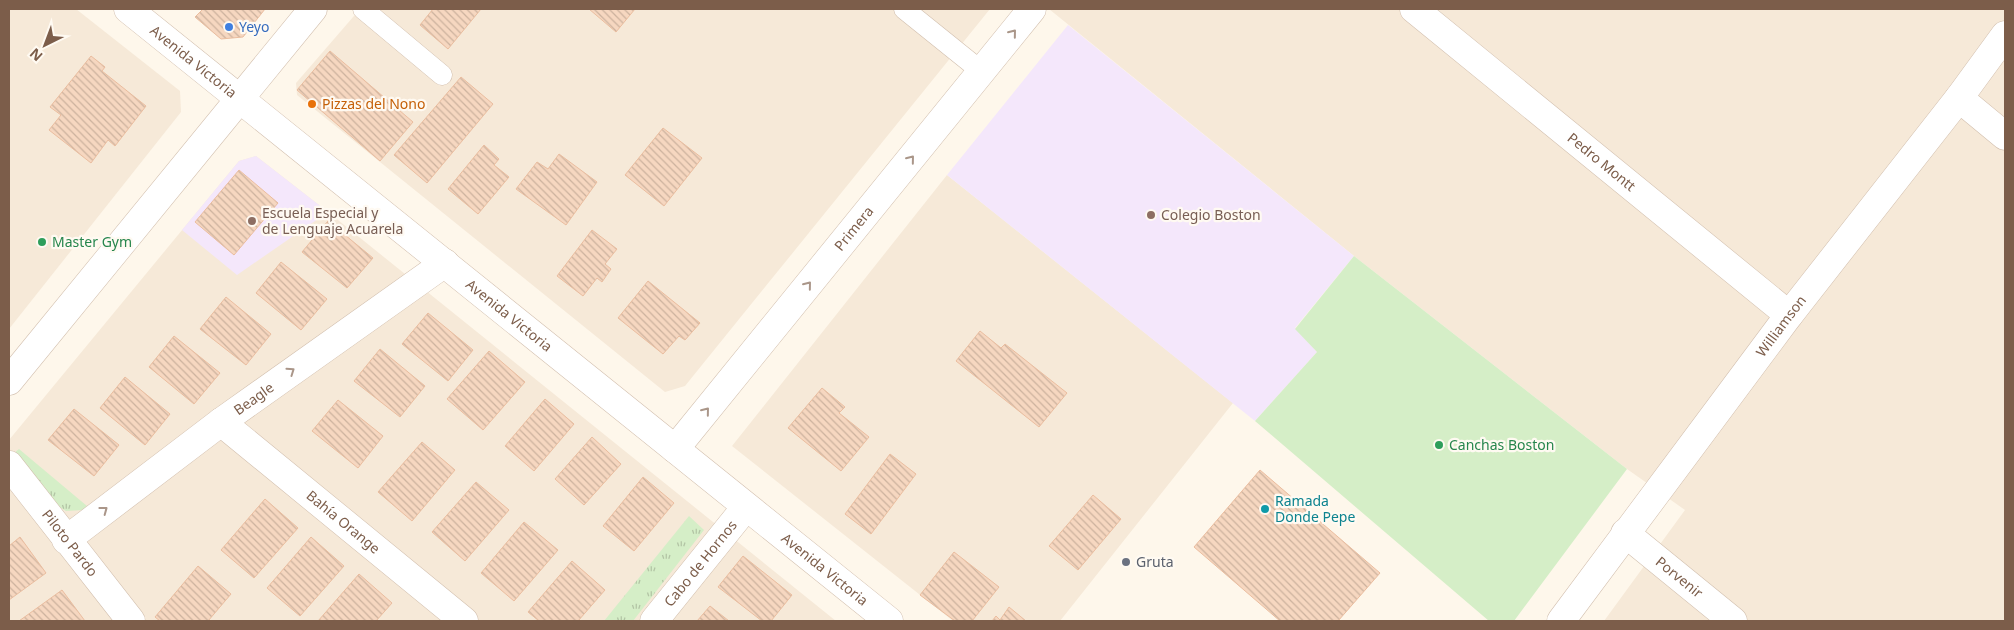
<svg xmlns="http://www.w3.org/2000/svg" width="2014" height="630" font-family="'Noto Sans',sans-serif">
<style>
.residential{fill:#f6e9d8}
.education{fill:#f4e7fb}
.grass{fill:url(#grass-tufts)}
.park{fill:#d5eec7}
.building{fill:url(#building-back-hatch);stroke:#eabd9f}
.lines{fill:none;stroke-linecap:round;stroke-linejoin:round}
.service-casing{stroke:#d2bfae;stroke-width:21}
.minor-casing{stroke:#d2bfae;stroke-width:29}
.tertiary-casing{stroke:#d2bfae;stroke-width:29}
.service{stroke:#fff;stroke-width:20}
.minor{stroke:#fff;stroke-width:28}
.tertiary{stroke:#fff;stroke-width:28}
.oneway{stroke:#aa9689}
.shop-dot{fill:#3f7fe0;stroke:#fffaf2;stroke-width:2}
.food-dot{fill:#e8710a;stroke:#fffaf2;stroke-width:2}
.education-dot{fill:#8d6e63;stroke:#fffaf2;stroke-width:2}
.leisure-dot{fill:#2e9e5b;stroke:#fffaf2;stroke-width:2}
.culture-dot{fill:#0f9aa8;stroke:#fffaf2;stroke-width:2}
.worship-dot{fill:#6b7280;stroke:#fffaf2;stroke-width:2}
.labels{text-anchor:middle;stroke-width:4.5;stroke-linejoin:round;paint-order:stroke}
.shop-label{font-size:14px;fill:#366cbe;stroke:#fffaf2;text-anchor:start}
.street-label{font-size:14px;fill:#7c5d4a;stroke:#fffaf2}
.food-label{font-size:14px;fill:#c56008;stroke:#fffaf2;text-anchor:start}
.education-label{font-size:14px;fill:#785e54;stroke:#fffaf2;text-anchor:start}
.leisure-label{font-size:14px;fill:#27864d;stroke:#fffaf2;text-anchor:start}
.culture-label{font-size:14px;fill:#0d838f;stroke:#fffaf2;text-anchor:start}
.worship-label{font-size:14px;fill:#5b616d;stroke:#fffaf2;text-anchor:start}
</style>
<defs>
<pattern id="grass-tufts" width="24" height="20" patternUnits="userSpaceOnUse" patternTransform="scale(1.25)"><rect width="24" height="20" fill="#d5eec7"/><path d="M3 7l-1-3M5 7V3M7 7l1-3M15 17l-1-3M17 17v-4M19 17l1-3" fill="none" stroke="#b2c4a4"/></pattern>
<pattern id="building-back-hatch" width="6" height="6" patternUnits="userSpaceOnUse" patternTransform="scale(1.25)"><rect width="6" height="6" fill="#f6d7c0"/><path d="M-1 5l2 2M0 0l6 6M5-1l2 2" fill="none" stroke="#ccb29e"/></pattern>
</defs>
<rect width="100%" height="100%" fill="#fef7eb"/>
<g class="residential">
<path d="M9,9h67l104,82 1,21 -172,217z"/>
<path d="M360,9h630l-305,377 -20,6 -368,-297 -1,-12z"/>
<path d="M1049,9h956v612h-401l81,-111 -58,-41 -273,-213z"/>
<path d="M256,156l72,56 508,409h-827v-181l230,-279z"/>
<path d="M947,175l286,228 -173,218h-107l-221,-175z"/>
</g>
<g class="education">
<path d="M1068,25l286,231 -59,72 22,24 -62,69 -308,-246z"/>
<path d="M256,156l72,56 -91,63 -55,-45 57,-69z"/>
</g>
<g class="grass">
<path d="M19,449l68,57 -3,4 -18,1 -8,-5 -44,-53z"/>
<path d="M689,516l15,14 -71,91h-29z"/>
</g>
<path class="park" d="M1354,256l273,213 -113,152h-25l-234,-200 62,-69 -22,-23z"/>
<g class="building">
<path d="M203,9h62l-22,28 -22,2 -26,-22z"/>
<path d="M433,9h48l-33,40 -28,-24z"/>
<path d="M589,9h46l-19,23z"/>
<path d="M330,51l83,71 -33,39 -83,-71z"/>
<path d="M91,56l14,11 -3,4 44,35 -31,40 -7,-6 -17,23 -42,-33 12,-15 -11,-8z"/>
<path d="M461,77l32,27 -66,79 -33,-28z"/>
<path d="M663,128l39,30 -38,48 -39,-31z"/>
<path d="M484,145l15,14 -5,6 15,12 -31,37 -30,-25z"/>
<path d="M559,154l38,28 -31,43 -50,-36 21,-27 11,7z"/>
<path d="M239,170l39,33 -44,52 -39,-33z"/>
<path d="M328,221l45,37 -26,30 -45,-36z"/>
<path d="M592,230l25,19 -12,15 6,5 -9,13 -5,-4 -14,18 -26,-20z"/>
<path d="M281,262l46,37 -26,31 -45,-37z"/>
<path d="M648,281l52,42 -15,17 -6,-4 -16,18 -45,-36z"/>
<path d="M226,297l45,37 -25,31 -46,-36z"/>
<path d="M428,313l45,37 -25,31 -46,-37z"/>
<path d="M980,331l21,17 4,-4 62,49 -28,34 -83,-66z"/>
<path d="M174,336l46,37 -26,31 -45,-37z"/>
<path d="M380,349l45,37 -25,31 -46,-36z"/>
<path d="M489,351l36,31 -42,48 -36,-31z"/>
<path d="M125,377l45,37 -25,31 -45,-37z"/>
<path d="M822,388l23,19 -6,6 30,24 -28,34 -53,-43z"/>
<path d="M545,399l29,25 -40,47 -29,-25z"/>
<path d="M338,400l45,36 -25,32 -46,-37z"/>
<path d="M74,409l45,36 -25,31 -46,-36z"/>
<path d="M592,437l29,27 -37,41 -29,-26z"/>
<path d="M422,442l33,28 -43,51 -34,-29z"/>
<path d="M890,454l26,20 -45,60 -26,-20z"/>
<path d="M1260,470l120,103 -42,48h-58l-86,-74z"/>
<path d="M643,477l31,26 -40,48 -31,-25z"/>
<path d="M476,482l33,28 -44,51 -33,-29z"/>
<path d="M1093,495l28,24 -43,51 -29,-24z"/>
<path d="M265,499l33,29 -44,50 -33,-28z"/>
<path d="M524,522l34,28 -44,51 -33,-28z"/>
<path d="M20,537l26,36 -37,27v-54z"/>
<path d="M311,537l33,29 -44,50 -33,-28z"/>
<path d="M954,552l45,35 -27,34h-17l-35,-26z"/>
<path d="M743,556l49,39 -21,26h-9l-44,-34z"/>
<path d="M572,561l33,29 -27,31h-39l-11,-9z"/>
<path d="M198,566l33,28 -23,27h-48l-5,-4z"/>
<path d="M359,574l33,29 -16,18h-58z"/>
<path d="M62,590l23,31h-66z"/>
<path d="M710,606l19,15h-32z"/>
<path d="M1009,607l17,14h-34l4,-5 4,4z"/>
</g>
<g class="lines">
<defs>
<g id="service">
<path d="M363,9l79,66"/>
<path d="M904,9l77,62"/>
</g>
<g id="minor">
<path id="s1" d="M1414,9l375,306"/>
<path d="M1959,98l46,38"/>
<path id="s2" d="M221,422l243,199"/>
<path id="s3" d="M675,449l357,-440"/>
<path id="s4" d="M9,465l122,156"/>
<path id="s5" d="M1625,533l108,88"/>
<path id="s6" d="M66,540l155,-118 224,-159"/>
<path id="s7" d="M654,621l92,-114"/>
<path id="s8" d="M1561,621l228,-306 170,-217 46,-63"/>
</g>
<g id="tertiary">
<path id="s9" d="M128,9l761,612"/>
<path d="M9,381l304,-372"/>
</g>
</defs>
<use href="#service" class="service-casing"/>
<use href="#minor" class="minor-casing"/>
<use href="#tertiary" class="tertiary-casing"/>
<use href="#service" class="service"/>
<use href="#minor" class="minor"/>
<use href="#tertiary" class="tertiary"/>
</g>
<defs><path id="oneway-chevron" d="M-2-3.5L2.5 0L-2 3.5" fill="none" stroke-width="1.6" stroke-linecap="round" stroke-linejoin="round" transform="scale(1.25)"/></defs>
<g class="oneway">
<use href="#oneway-chevron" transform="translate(1013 33) rotate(-51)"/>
<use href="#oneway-chevron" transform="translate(911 159) rotate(-51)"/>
<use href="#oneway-chevron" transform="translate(808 285) rotate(-51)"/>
<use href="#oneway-chevron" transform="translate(291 371) rotate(-35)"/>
<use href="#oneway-chevron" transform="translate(706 411) rotate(-51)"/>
<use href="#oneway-chevron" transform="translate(104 510) rotate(-37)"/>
</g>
<circle class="shop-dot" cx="229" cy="27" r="5"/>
<circle class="food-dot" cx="312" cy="104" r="5"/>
<g class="education-dot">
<circle cx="1151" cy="215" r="5"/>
<circle cx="252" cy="221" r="5"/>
</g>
<g class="leisure-dot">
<circle cx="42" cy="242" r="5"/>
<circle cx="1439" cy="445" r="5"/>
</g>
<circle class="culture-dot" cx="1265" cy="509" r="5"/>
<circle class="worship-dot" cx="1126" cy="562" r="5"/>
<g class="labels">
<g class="shop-label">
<text x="239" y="32">Yeyo</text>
</g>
<g class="street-label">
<text dy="5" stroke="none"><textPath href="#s9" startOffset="84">Avenida Victoria</textPath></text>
<text dy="5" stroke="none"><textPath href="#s1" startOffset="242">Pedro Montt</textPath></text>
<text dy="5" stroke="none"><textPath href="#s3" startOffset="284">Primera</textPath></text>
<text dy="5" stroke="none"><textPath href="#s9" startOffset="489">Avenida Victoria</textPath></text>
<text dy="5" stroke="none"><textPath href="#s8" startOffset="368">Williamson</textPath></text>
<text dy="5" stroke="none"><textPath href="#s6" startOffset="235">Beagle</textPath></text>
<text dy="5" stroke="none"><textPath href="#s2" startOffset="158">Bahía Orange</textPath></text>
<text dy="5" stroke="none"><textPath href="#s4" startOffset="99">Piloto Pardo</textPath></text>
<text dy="5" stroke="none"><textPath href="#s7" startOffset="74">Cabo de Hornos</textPath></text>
<text dy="5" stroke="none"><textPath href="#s9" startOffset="894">Avenida Victoria</textPath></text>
<text dy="5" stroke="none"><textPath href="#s5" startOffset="70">Porvenir</textPath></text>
</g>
<g class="food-label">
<text x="322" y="109">Pizzas del Nono</text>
</g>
<g class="education-label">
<text x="262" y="218">Escuela Especial y<tspan x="262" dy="16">de Lenguaje Acuarela</tspan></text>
<text x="1161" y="220">Colegio Boston</text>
</g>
<g class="leisure-label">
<text x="52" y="247">Master Gym</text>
<text x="1449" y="450">Canchas Boston</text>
</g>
<g class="culture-label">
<text x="1275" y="506">Ramada<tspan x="1275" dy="16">Donde Pepe</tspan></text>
</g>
<g class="worship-label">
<text x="1136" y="567">Gruta</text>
</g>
</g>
<rect width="2014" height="630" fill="none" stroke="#7c5d4a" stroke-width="20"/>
<g transform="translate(45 45) rotate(222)" stroke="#fffaf2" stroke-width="4" paint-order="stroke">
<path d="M0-4L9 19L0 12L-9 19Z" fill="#7c5d4a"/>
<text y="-8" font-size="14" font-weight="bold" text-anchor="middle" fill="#7c5d4a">N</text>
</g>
</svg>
